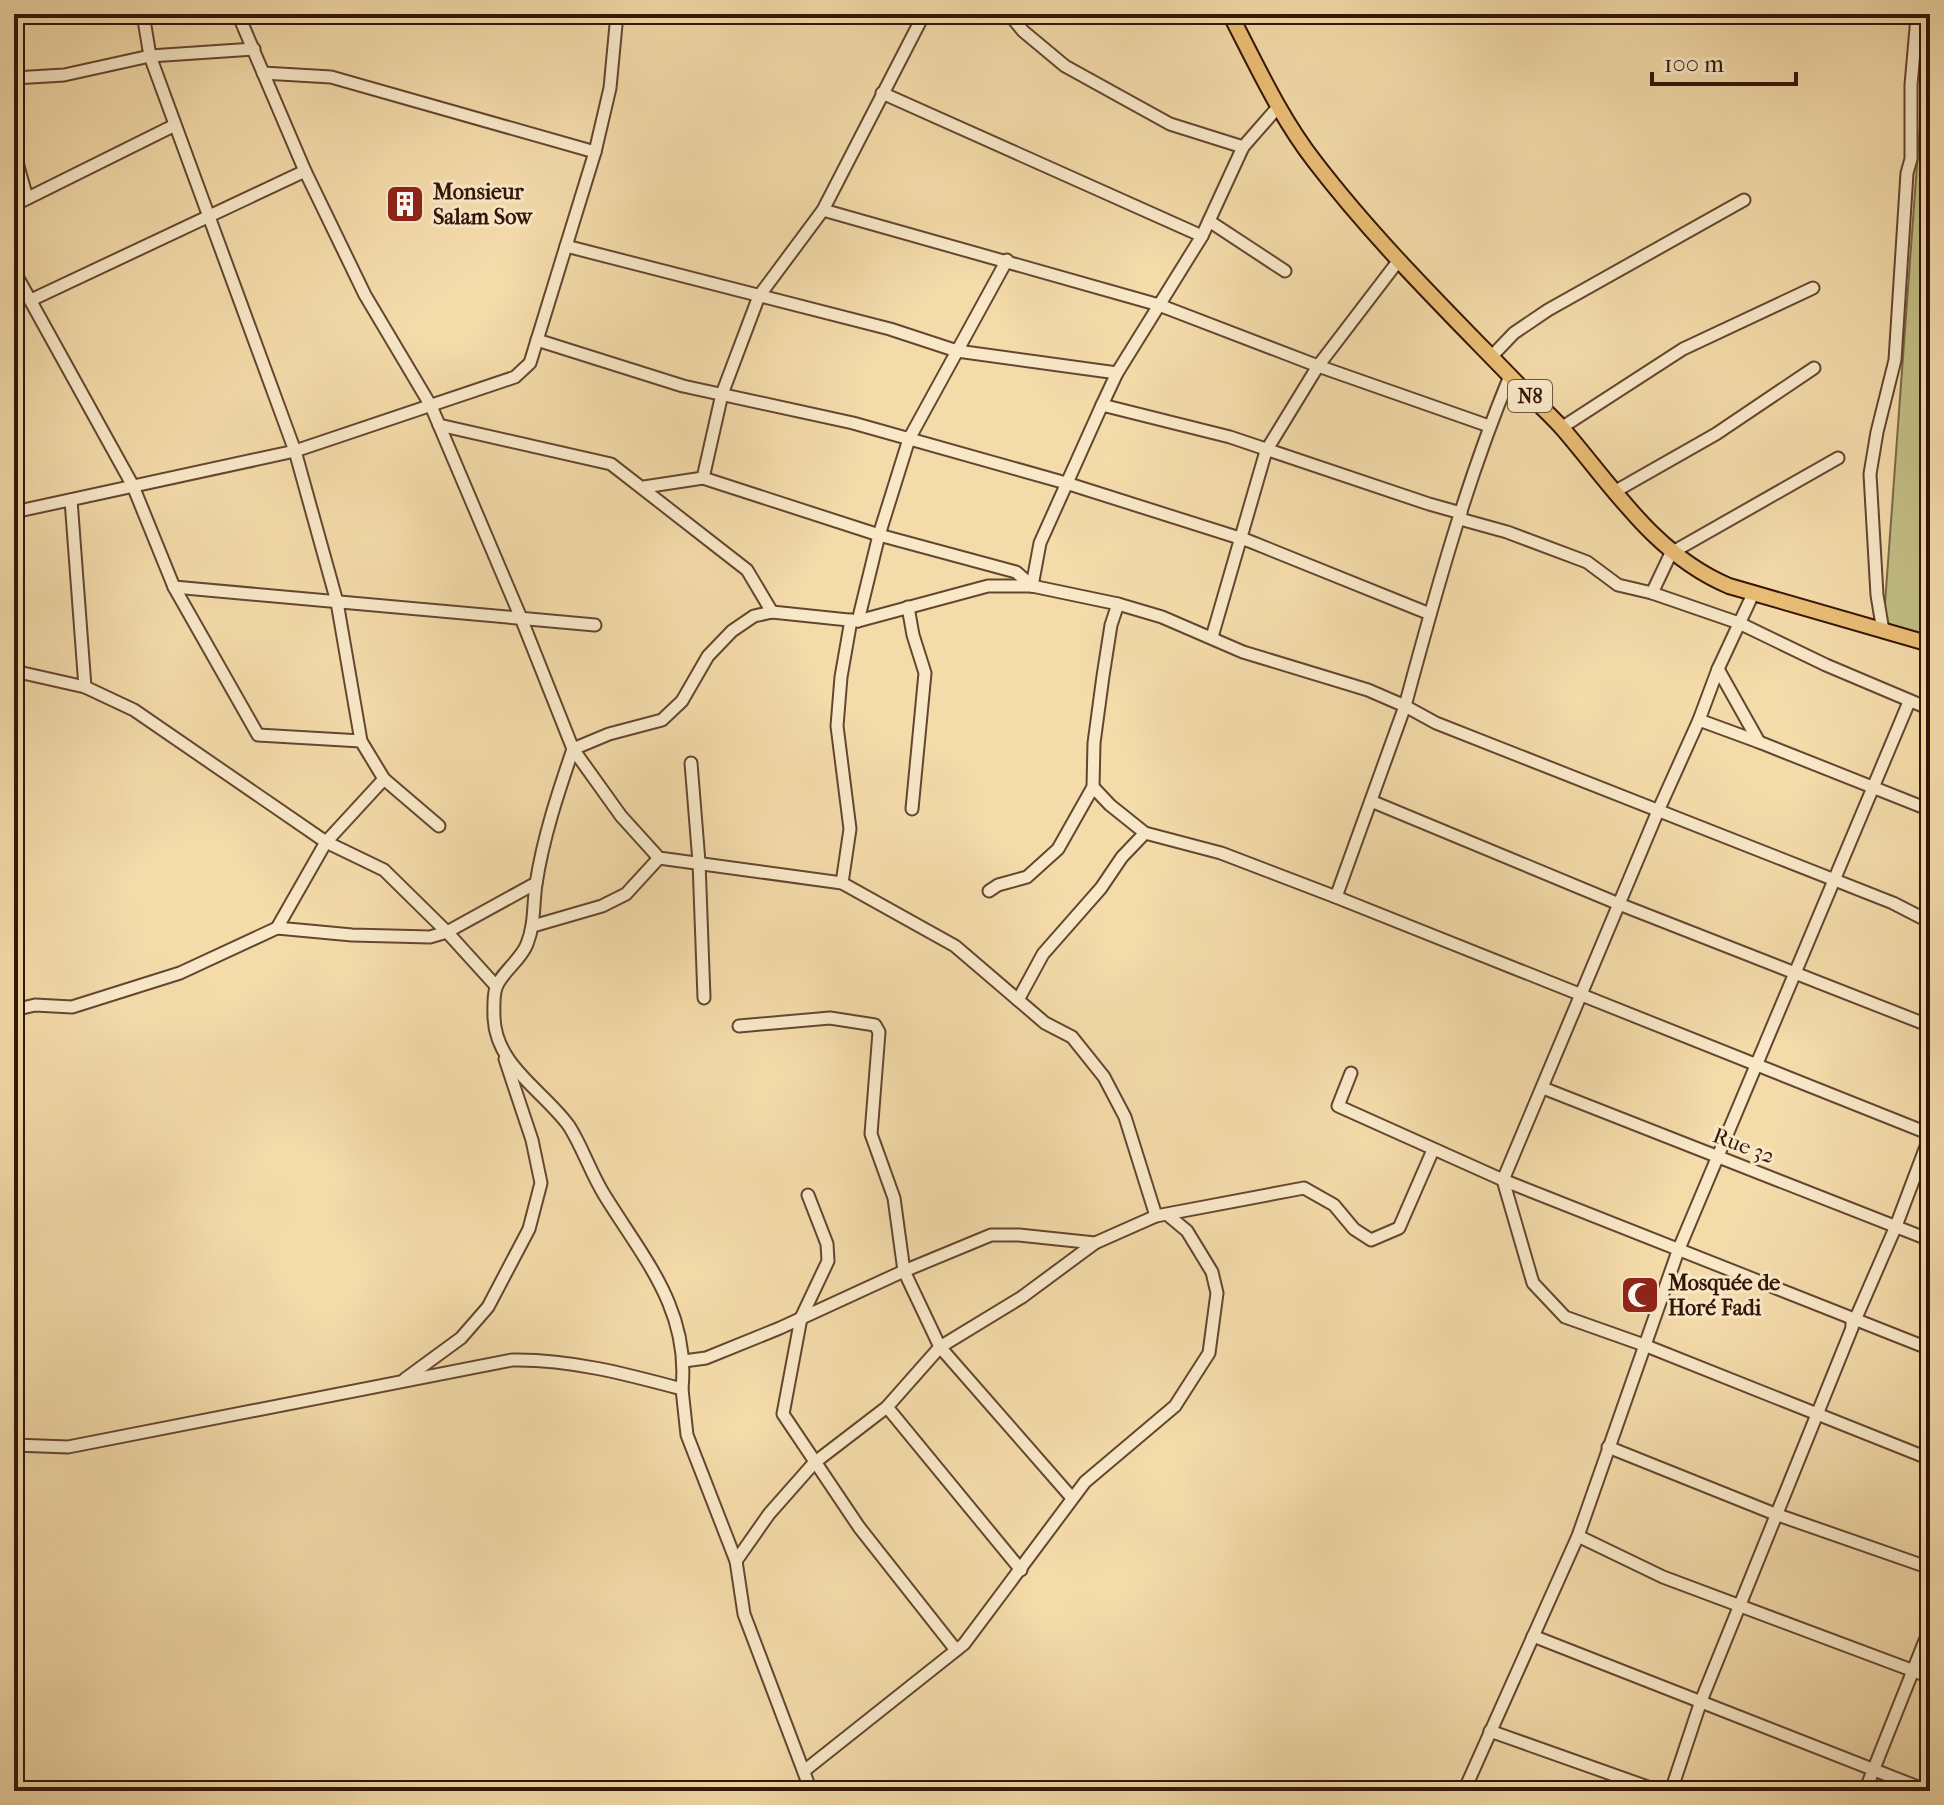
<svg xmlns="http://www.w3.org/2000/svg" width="1944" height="1805" font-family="'IM FELL French Canon',serif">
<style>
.green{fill:#c2be84;stroke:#7b6a46;stroke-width:2}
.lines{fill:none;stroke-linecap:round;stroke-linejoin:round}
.minor-casing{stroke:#644630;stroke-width:15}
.major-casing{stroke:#341507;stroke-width:18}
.minor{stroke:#f8e8c8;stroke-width:11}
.major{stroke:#eabe75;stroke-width:14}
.labels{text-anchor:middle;stroke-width:6;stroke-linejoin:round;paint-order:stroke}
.shield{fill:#f8e8c8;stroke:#6f5441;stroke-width:2}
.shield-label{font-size:20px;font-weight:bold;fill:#341507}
.poi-label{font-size:22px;font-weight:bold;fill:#341507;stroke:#f8e8c8;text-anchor:start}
.street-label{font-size:22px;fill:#341507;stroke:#f8e8c8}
</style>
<rect width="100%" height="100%" fill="#f4dbaa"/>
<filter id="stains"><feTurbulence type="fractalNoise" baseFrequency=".0025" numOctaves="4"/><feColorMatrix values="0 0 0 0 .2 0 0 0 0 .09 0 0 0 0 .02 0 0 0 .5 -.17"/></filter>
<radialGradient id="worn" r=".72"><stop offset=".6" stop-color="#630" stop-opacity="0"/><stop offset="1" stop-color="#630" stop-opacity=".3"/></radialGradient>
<path class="green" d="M1928,14h2v625l-47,-8z"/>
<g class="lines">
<defs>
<g id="minor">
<path d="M143,14l7,42 145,395 42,151 24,139 23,38 55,47"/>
<path d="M238,14l67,157 60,124 66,111 90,212 52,131 48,67 38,42 183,25 113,63 90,77 27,14 32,40 21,40 31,99"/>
<path d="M1009,14l14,17 42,35 105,58 73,23"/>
<path d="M1909,14l21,5"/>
<path d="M263,73l68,4 264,75"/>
<path d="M14,78l50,-3 86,-19 104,-7"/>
<path d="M882,93l320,143"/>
<path d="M14,152l13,46"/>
<path d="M14,205l161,-80"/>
<path d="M823,210l336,95 159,61 171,60"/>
<path d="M1209,221l76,50"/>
<path d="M566,246l324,83 67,22 160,22"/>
<path d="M14,271l119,215 41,101 84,148 103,6"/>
<path d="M31,300l274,-129"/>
<path d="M537,340l146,46 170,37 213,60 183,58 181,73"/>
<path d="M1492,356l22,-23 34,-23 196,-110"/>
<path d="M1102,405l15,-32 85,-137 41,-89 35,-40"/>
<path d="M439,425l172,39 136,106 25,42"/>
<path d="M1561,428l122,-79 130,-61"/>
<path d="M703,478l19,-84 37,-98 64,-86 101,-196"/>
<path d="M644,487l59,-9 176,57 137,37 16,14"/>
<path d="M1614,492l102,-58 98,-66"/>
<path d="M71,500l14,187"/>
<path d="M14,512l281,-61 220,-74 15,-14 65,-211 15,-64 7,-74"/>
<path d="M1460,519l47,13 80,30 31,23 34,8 87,30 87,42 104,44"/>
<path d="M1032,586l8,-43 62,-138 128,32 199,67 32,9"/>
<path d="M174,587l421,38"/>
<path d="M1652,593l19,-40 167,-95"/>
<path d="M1753,594l-35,75 -19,51 -41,91 -155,369 30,103 32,34 79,28 286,114"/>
<path d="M908,607l5,28 12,38 -13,136"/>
<path d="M858,621l21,-86 30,-96 98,-179"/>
<path d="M1883,631l-6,-36 -7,-121 7,-42 18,-72 12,-187 4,-14v-74l6,-68"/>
<path d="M1212,637l54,-186 52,-85 81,-106"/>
<path d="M1718,669l41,73 171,68"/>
<path d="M14,671l71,16 49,23 192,132 58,28 63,62 49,54"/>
<path d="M1699,720l60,22"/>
<path d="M691,763l8,99 5,136"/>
<path d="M1093,787l17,18 35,28 76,20 115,44 594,237"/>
<path d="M1371,801l248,103 311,122"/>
<path d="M842,883l8,-54 -13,-103 4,-49 10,-57"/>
<path d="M989,891l9,-6 29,-8 31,-28 35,-62 1,-44 9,-67 8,-51 7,-21"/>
<path d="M1336,897l69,-191 31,17 457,180 37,19"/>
<path d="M533,926l69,-20 24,-12 33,-36"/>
<path d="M277,928l49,-86 58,-63"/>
<path d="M1018,1000l25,-46 58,-66 21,-31 23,-24"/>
<path d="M14,1010l21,-5 37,2 108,-34 97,-45 75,7 78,2 17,-5 89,-49"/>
<path d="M739,1026l91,-8 45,7 4,7 -8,102 23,64 10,73 36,76 132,151"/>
<path d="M1351,1073l-13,33 165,74 427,169"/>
<path d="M1543,1088l387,152"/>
<path d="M808,1195l19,49 1,17 -27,57 -18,96 76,113 97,123"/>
<path d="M1852,1327l44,-101 34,-90"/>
<path d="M684,1361l22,-3 74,-30 124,-57 87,-36h28l76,8 61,-27 148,-28 30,17 20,24 17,11 28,-12 34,-78"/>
<path d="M405,1379l56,-41 27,-31 41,-78 12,-46 -9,-43 -27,-81"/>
<path d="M682,1389c8,-79 -38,-130 -77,-193 -14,-22 -22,-48 -36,-70 -25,-35 -73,-60 -75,-108 0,-8 -1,-22 2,-30 4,-14 25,-28 31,-44 8,-20 6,-40 9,-60 7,-46 22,-91 37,-135l36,-15 53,-14 20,-19 26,-45 24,-25 22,-15 18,-4 86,9 130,-35h44l86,18 44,13 81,35 125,38 37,16c30,-111 61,-224 105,-330"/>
<path d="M887,1407l134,163"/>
<path d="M14,1445l54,2 444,-87c58,-1 114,14 170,29l5,46 49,126 8,53 67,177"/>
<path d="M1608,1447l167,67 155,54"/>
<path d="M1578,1536l85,41 267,100"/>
<path d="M736,1561l33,-47 45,-51 73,-56 53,-60 82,-50 73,-54"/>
<path d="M1533,1636l395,155"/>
<path d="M1490,1731l169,60"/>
<path d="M804,1771l160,-127 121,-162 90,-76 34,-53 8,-60 -5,-21 -25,-41 -18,-15"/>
<path d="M1464,1791l114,-255 100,-285 231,-549"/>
<path d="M1671,1791l30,-90 151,-373v-8"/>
<path d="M1865,1791l65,-163"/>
</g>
<path id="major" d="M1230,14c26,50 50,103 85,148 59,77 129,146 196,215 17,18 36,34 52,52 50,58 92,126 166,157l201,58"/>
</defs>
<use href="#minor" class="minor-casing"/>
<use href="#major" class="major-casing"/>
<use href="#minor" class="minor"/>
<use href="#major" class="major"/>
</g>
<defs>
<symbol id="building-square" viewBox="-11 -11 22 22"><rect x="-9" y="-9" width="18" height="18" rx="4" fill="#8f2418" stroke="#f8e8c8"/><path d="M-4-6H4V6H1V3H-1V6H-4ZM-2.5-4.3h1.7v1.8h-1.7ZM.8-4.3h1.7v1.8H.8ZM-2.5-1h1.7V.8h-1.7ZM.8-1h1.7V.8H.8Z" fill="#fff"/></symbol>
<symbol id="mosque-square" viewBox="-11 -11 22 22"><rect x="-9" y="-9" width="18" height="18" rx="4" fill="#8f2418" stroke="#f8e8c8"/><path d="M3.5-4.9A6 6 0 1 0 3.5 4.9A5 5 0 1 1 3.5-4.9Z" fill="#fff"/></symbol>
</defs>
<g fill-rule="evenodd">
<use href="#building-square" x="383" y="182" width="44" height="44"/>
<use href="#mosque-square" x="1618" y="1273" width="44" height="44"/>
</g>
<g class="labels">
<rect class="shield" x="1508" y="380" width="44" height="32" rx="6"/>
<g class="shield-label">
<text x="1530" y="403">N8</text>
</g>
<g class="poi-label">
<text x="433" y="199">Monsieur<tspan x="433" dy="25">Salam Sow</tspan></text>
<text x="1668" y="1290">Mosquée de<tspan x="1668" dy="25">Horé Fadi</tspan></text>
</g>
<g class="street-label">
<text transform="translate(1744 1145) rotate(21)" y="8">Rue 32</text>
</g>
</g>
<rect width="1944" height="1805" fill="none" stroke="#f4dbaa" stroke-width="48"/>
<rect x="16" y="16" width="1912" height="1773" fill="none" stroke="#341507" stroke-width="4"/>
<rect x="24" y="24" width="1896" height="1757" fill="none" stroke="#341507" stroke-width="2"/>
<path d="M1652 72v12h144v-12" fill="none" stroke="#341507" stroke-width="4"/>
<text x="1664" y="72" font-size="24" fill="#341507" stroke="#f8e8c8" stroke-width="6" paint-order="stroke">100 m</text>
<rect width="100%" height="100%" filter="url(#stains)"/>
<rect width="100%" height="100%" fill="url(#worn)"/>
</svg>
